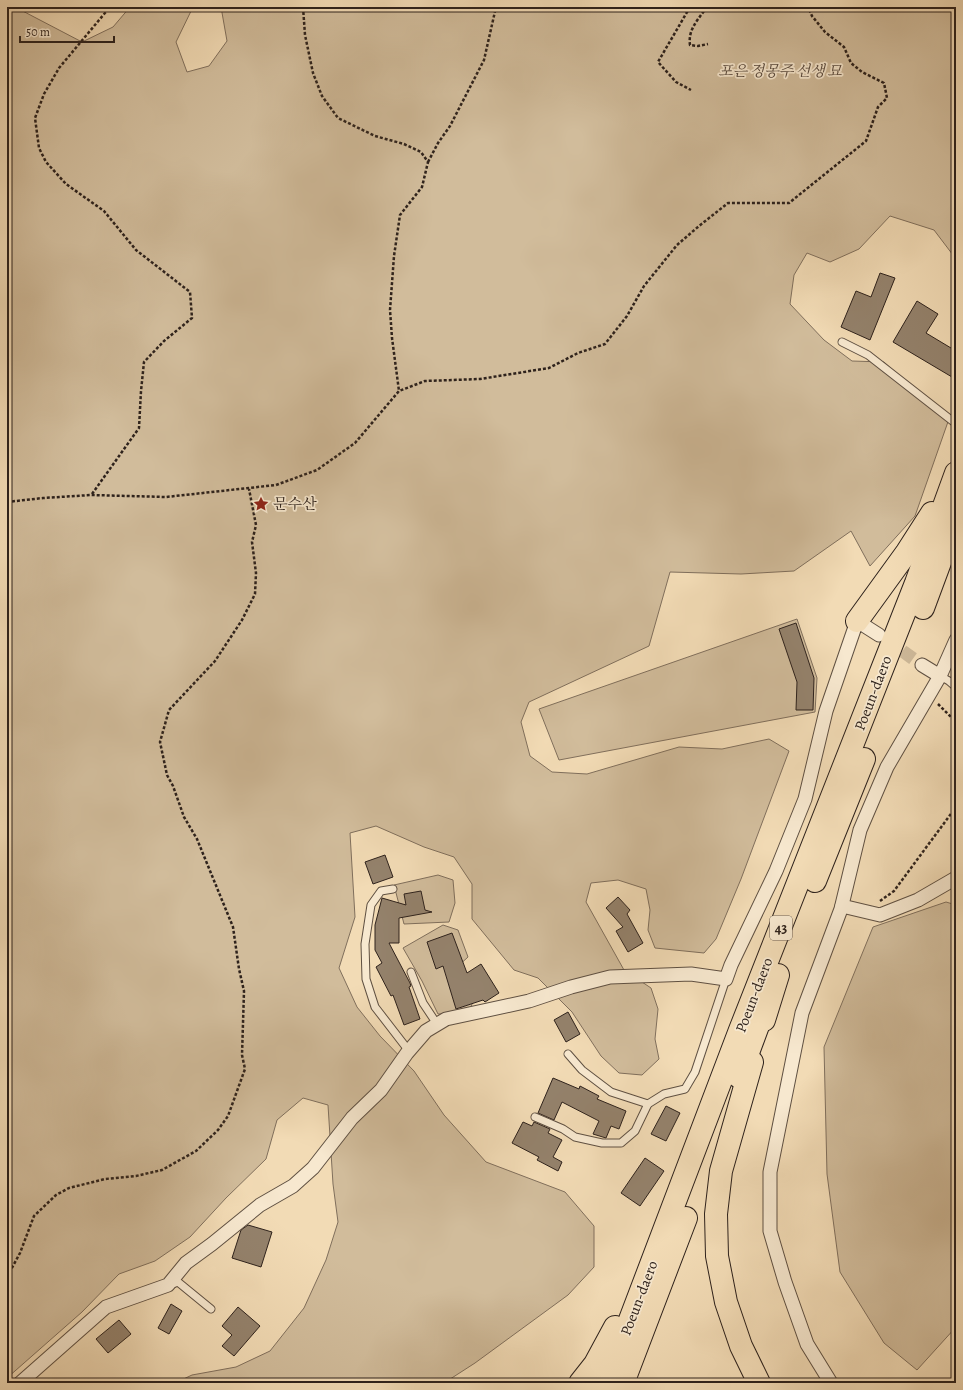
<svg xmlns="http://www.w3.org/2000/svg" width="963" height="1390" font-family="Alegreya,'Noto Serif KR',serif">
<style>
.green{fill:#d1bc9b;stroke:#806f5c}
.building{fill:#94826c;stroke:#2e221c}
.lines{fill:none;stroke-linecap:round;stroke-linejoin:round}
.street-tunnel{stroke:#cbb696;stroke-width:13;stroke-dasharray:13 6;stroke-linecap:butt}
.lane-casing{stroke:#5f5042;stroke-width:9}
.street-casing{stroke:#5f5042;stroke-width:15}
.highway-casing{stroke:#2e221c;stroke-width:24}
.path{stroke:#2e221c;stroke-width:2.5;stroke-dasharray:3 2;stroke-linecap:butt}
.lane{stroke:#f7e8cf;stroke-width:7}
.street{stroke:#f7e8cf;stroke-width:13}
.highway{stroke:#f2dbb5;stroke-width:22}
.labels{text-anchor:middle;stroke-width:3.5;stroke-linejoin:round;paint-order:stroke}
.shield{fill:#f7e8cf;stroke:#6a5d52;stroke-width:1}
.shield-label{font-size:14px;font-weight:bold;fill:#2e221c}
.park-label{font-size:15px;font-style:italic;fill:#57483c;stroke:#f7e8cf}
.poi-label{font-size:15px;fill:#2e221c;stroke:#f7e8cf;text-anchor:start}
.street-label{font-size:15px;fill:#2e221c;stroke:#f7e8cf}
</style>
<rect width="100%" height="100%" fill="#f2dbb5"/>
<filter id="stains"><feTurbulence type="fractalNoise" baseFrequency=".005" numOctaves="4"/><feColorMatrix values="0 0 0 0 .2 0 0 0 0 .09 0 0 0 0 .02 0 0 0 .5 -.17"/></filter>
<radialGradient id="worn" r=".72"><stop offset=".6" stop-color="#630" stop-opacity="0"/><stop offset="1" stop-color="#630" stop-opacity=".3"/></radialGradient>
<g class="green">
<path d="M7,7h8l67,35 31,-15 17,-20h63l-17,35 11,30 22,-6 18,-25 -6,-34h735v252l-22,-29 -44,-14 -31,33 -29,13 -23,-9 -13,22 -4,29 34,36 28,21 32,1 33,31 33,23 -35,100 -45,50 -19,-35 -57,40 -53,3 -71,-2 -21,74 -120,56 -8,20 9,34 22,16 35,2 92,-27 43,2 47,-10 20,12 -48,128 -25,60 -12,14 -49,-5 -7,-18 2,-20 -4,-21 -28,-9 -27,3 -5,19 38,68 27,18 7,21 -3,30 4,20 -17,16 -23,-2 -18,-17 -29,-44 -34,-34 -24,-8 -42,-51v-35l-18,-27 -30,-10 -48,-21 -26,7 5,84 -16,51 18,39 23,29 34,35 30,44 42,47 79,30 29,34v41l-26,28 -93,68 -31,20h-269l17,-8 44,-8 34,-16 34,-43 22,-48 12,-38 -5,-38 -5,-79 -25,-7 -26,22 -11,39 -40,39 -36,39 -35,24 -36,13 -37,38 -75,66z"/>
<path d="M797,619l20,59 -2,34 -256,48 -20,-51z"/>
<path d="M438,875l15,5 2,23 -6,19 -45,2 -10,-39z"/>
<path d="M946,902l10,3v422l-39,43 -33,-27 -44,-71 -13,-98 -3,-127 49,-120z"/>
<path d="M443,925l15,5 10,27 -13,12 6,2 11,33 -2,7 -15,3h-17l-16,-33 -19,-33z"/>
</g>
<g class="building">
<path d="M880,273l15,5 -25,62 -29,-13 15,-36 15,6z"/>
<path d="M917,301l21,13 -12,19 30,18v18l-4,8 -59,-35z"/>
<path d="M796,623l18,55 -1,32h-17l1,-28 -18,-53z"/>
<path d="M385,855l8,22 -20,7 -8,-22z"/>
<path d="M421,891l4,19 7,2 -33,6v25h-10l21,40 1,3 -2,1 11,32 -16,6 -11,-30 -2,1 -15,-29 6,-4 -7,-13v-25l7,-27 24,7 -2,-11z"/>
<path d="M618,897l12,13 -3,4 16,29 -15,9 -12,-21 7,-4 -17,-19z"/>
<path d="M452,933l15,40 14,-9 18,29 -14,9 -2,-2 -27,9 -13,-43 -7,3 -9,-27z"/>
<path d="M568,1012l12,22 -14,8 -12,-22z"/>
<path d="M553,1078l26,11 1,-3 19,10 -2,3 29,12 -7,18 -8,-3 -5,12 -13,-4 6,-13 -37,-19 -8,18 -16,-7z"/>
<path d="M666,1106l14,7 -14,28 -15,-7z"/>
<path d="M523,1122l9,4 2,-4 16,7 -2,4 14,7 -9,17 9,5 -4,9 -21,-11 2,-3 -27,-14z"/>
<path d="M645,1158l19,13 -24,35 -19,-13z"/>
<path d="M248,1225l24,7 -11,35 -29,-9 9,-28z"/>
<path d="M171,1304l11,7 -13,23 -11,-6z"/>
<path d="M238,1307l22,19 -26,30 -12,-10 10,-11 -10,-9z"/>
<path d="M119,1320l12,14 -23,19 -12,-14z"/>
</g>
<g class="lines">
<path class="street-tunnel" d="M887,640l35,25"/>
<defs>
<g id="lane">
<path d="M842,342l26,13 87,68"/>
<path d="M940,676l9,5 7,6"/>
<path d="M393,889l-12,2 -10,14 -6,39 1,35 9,28 34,44"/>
<path d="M411,972l12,31 14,21"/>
<path d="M568,1054l14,16 29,22 37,12"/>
<path d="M535,1117l28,12 12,8 27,6h19l14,-12 13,-27 16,-10 21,-5 10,-17 31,-93"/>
<path d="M170,1285l8,-3 33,27"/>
</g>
<g id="street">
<path d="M922,665l18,11"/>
<path d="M842,906l38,9 38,-15 38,-22"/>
<path d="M20,1383l86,-76 62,-22 18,-22 26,-19 48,-39 33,-19 20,-18 39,-50 29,-28 26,-37 19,-22 20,-12 83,-18 42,-14 39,-10 81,-3 35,5 5,-14 45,-94 29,-72 21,-88 31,-90 22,14"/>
<path d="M831,1383l-24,-39 -22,-62 -15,-51v-59l32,-159 39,-104 19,-79 27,-63 53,-91 16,-36"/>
</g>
<g id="highway">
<path d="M923,608l33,-89"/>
<path d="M857,621l50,-69 25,-39"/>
<path d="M815,881l49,-122"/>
<path d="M764,1020l14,-45"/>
<path d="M752,1062l-31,109 -5,43 1,42 9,46 15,44 18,37"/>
<path d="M739,1077l27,-73"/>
<path d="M580,1383l15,-19 20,-37"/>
<path d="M606,1383l134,-353 176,-447 40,-110"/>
<path d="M623,1383l63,-165"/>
</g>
</defs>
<use href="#lane" class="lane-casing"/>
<use href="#street" class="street-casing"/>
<use href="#highway" class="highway-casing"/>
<g class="path">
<path d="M303,7l2,28 8,38 9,23 16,22 37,18 29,8 17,8 7,10 -6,25 -22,28 -6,41 -4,54 2,28 7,53"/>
<path d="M690,7l-32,55 18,20 15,8"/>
<path d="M701,7l3,4c-8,11 -16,20 -14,34l8,1 10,-2"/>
<path d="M704,11l4,-4"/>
<path d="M428,162l10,-19 12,-17 34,-66 12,-53"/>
<path d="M92,494l47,-66 2,-37 3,-29 20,-21 28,-23 -2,-26 -54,-42 -32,-39 -38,-27 -20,-22 -7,-14 -4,-30 9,-24 15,-26 51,-61"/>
<path d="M7,502l36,-4 48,-3 75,2 110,-12 41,-15 38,-27 44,-52 26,-10 55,-2 69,-11 29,-15 27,-9 22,-28 17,-30 33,-41 22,-19 29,-23h61l77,-62 12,-34 9,-9 -3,-15 -22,-11 -11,-9 -7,-16 -19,-15 -13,-16 -4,-9"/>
<path d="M938,704l18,18"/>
<path d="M880,901l14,-10 62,-84"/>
<path d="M7,1277l13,-24 14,-37 22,-21 13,-7 36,-9 31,-3 26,-6 34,-19 22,-21 10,-14 17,-47 -3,-14 2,-64 -5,-22 -6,-42 -36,-88 -13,-22 -11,-31 -6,-11 -7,-33 9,-32 46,-49 27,-41 13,-26 1,-21 -4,-31 4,-17 -7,-36"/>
</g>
<use href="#lane" class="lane"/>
<use href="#street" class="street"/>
<use href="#highway" class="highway"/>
</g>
<defs>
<symbol id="sight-bare" viewBox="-9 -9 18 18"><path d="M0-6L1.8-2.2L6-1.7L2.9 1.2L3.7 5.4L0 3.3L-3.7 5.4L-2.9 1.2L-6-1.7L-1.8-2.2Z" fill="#8f2418" stroke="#f7e8cf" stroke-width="2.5" paint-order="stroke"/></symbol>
</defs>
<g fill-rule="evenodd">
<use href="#sight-bare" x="250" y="493" width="22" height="22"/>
</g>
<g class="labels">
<rect class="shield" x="770" y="916" width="22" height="24" rx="3"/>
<g class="shield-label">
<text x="781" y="933">43</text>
</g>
<g class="park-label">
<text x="780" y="76">포은 정몽주 선생 묘</text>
</g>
<g class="poi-label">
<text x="273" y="509">문수산</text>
</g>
<g class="street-label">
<text transform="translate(873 693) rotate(-69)" y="5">Poeun-daero</text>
<text transform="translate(754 995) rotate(-69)" y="5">Poeun-daero</text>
<text transform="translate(639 1298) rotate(-69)" y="5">Poeun-daero</text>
</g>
</g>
<rect width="963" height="1390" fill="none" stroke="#f2dbb5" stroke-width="24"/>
<rect x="8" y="8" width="947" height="1374" fill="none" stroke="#2e221c" stroke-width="2"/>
<rect x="12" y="12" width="939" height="1366" fill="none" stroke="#2e221c"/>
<path d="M20 36v6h94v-6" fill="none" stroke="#2e221c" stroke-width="2"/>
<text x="26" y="36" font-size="12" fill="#2e221c" stroke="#f7e8cf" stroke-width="3" paint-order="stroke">50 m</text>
<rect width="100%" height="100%" filter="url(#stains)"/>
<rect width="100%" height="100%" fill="url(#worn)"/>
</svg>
